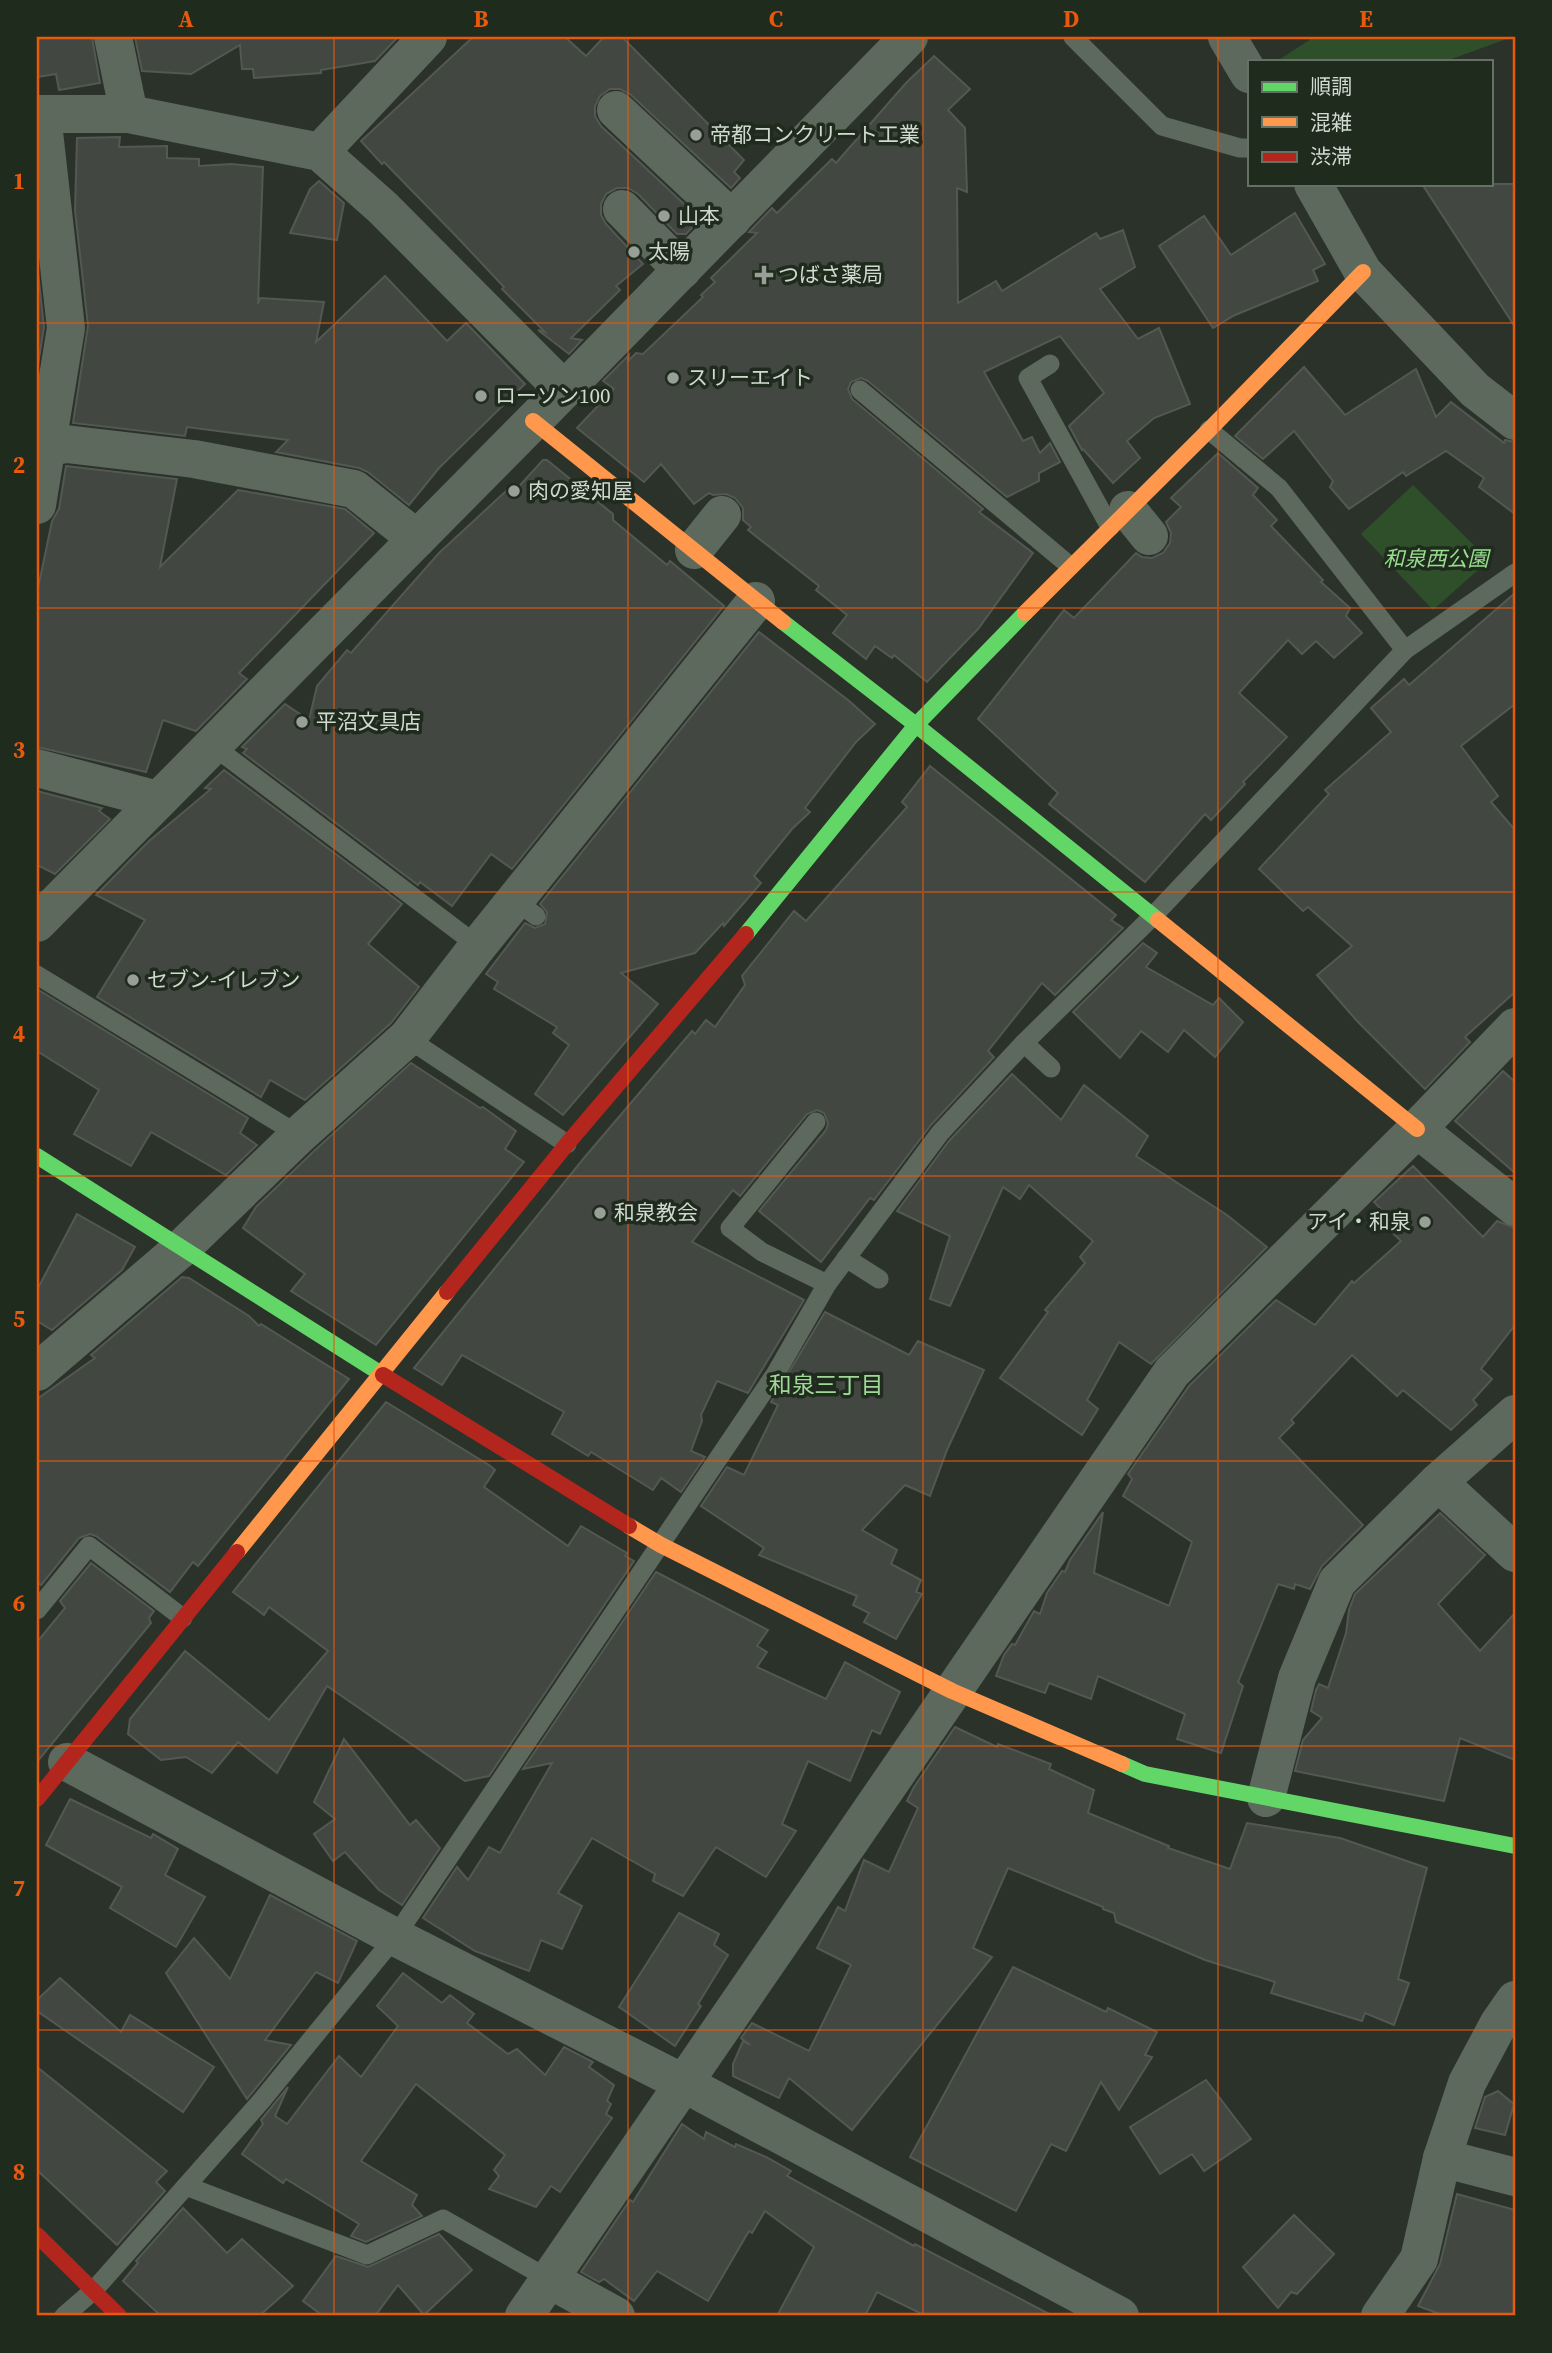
<svg xmlns="http://www.w3.org/2000/svg" width="1552" height="2353" font-family="'Source Serif 4','Noto Sans JP',serif">
<style>
.green{fill:#2e4f2a}
.building{fill:#424741;stroke:#535852;stroke-width:2}
.lines{fill:none;stroke-linecap:round;stroke-linejoin:round}
.lane{stroke:#5d695c;stroke-width:19}
.street{stroke:#5d695c;stroke-width:38}
.fast{stroke:#63d668;stroke-width:16}
.slow{stroke:#ff974d;stroke-width:16}
.jam{stroke:#b3261e;stroke-width:16}
.grid{fill:none;stroke:#e8590c;stroke-width:2;stroke-opacity:0.55}
.poi-dot{fill:#979f96;stroke:#1f2b1d;stroke-width:2.5}
.labels{text-anchor:middle;stroke-width:7;stroke-linejoin:round;paint-order:stroke}
.poi-label{font-size:21px;fill:#d1d9d0;stroke:#1f2b1d;text-anchor:start}
.park-label{font-size:21px;font-style:italic;fill:#97de8d;stroke:#1f2b1d}
.neighbourhood-label{font-size:23px;fill:#a2d79a;stroke:#1f2b1d}
.neatline{fill:none;stroke:#e8590c;stroke-width:2.5}
.grid-label{font-size:23px;text-anchor:middle;font-weight:bold;fill:#e8590c}
</style>
<rect width="100%" height="100%" fill="#2b322a"/>
<g class="green">
<path d="M1314,37h198l-66,24h-169z"/>
<path d="M1413,485l76,75 -56,50 -72,-76z"/>
</g>
<g class="building">
<path d="M37,37h55l8,46 -41,7 -3,-16 -19,3z"/>
<path d="M135,37h263l-23,24 -54,9v3l-67,5 -1,-9h-11l-2,-24 -49,29 -49,-3z"/>
<path d="M473,37h92l21,19 18,-19h18l122,123 -10,12 6,6 -9,10 -101,-94 -10,-5h-10l-10,7 -5,10v10l6,10 99,93 -14,15h-9l-39,-40 -10,-6h-11l-11,6 -5,10v11l5,9 37,40 -27,22 4,4 -49,48 11,2 -13,14 -31,-24 7,2 -43,-43 2,-2 -47,-50 -73,-75 -2,2 -21,-23z"/>
<path d="M934,56l36,33 -22,21 17,18 2,64 -10,-4 1,115 38,-22 6,10 94,-58 4,6 23,-9 12,37 -35,22 38,50 21,-11 31,76 -36,14 -27,23 13,17 -27,25 -30,-34 -1,1 -13,-24 35,-33 -44,-57 -76,36 39,69 9,-4 8,16 10,-10 10,19 -21,11v8l-32,16 -139,-116 -7,-3 -10,4 -3,7 4,10 131,110 -4,3 54,41 -55,76 -51,53 -33,-27 -2,3 -17,-12 -9,13 -33,-26 14,-18 -31,-25 3,-4 -71,-56 3,-3 -8,-7v-12l-8,-10 -9,-4 -13,1 -4,-2 -15,11 -33,-40 -17,18 -67,-54 37,-39 -11,-8 26,-26 -1,6 8,-8 7,1 60,-57 -2,-2 14,-13 -4,-4 46,-45 -8,-1 23,-24 5,5 55,-54 4,4 70,-80z"/>
<path d="M120,137l-1,10 48,-1v12l32,1v7l32,-2 32,3 -5,137 2,-6 64,4 -8,40 69,-66 62,65 19,-18 59,61 -86,84 -30,37 -41,-33 -9,-4 -83,-16 12,-12 -101,-13 -2,9 -112,-13 15,-97 -13,-116 2,-72z"/>
<path d="M319,181l25,22 -7,37 -47,-7 20,-44z"/>
<path d="M1422,184h93v143z"/>
<path d="M1295,213l30,51 -12,6 5,11 -83,34 -22,13 -54,-82 45,-30 27,39z"/>
<path d="M37,263l7,64 -7,44z"/>
<path d="M1304,367l41,48 71,-46 20,48 15,-15 53,41 1,-3 10,2v72l-36,-27 5,-9 -38,-27 -40,25 -3,-4 -54,37 -19,-22 3,-6 -39,-50 -31,28 -28,-23z"/>
<path d="M1218,453l40,35 -5,7 24,25 -6,6 52,54 -2,2 29,26 -4,8 16,17 -28,25 -18,-17 -14,13 -14,-14 -49,53 48,44 -44,45 2,2 -34,36 -6,-6 -60,68 -96,-78 9,-11 -80,-74 86,-109 10,8 62,-65 6,4 10,1 11,-5 7,-10 1,-10 -5,-11 15,-15 -10,-9z"/>
<path d="M543,460h4l66,54v6l54,45 3,-4 54,45 -212,263 -21,-15 -39,52 -32,-24 -2,3 -175,-132 4,-4 -5,-2 43,-43 24,16 8,-34 30,-36 4,3 88,-100 67,-62 5,4z"/>
<path d="M66,466l111,13 -17,88 78,-77 107,19 29,24 -135,140 8,6 -51,52 -33,-11 -17,52 -109,-25v-154l15,-72 7,-12z"/>
<path d="M1515,593v111l-54,42 37,50 -7,6 24,28v162l-50,45 5,5 -45,47 -68,-68 -40,-46 35,-29 -44,-39 -5,4 -44,-42 70,-75 -4,-4 66,-58 -20,-24 33,-29 5,6z"/>
<path d="M759,632l89,68 27,24 -19,18 -51,66 5,4 -18,17 -38,47 7,7 -37,43 -1,-3 -28,30 -74,20 37,31 -95,111 -28,-21 34,-49 -16,-12 4,-6 -63,-38 4,-7 -12,-8 39,-51 10,5 10,-4 2,-12 -7,-8z"/>
<path d="M930,766l186,149 -5,5 12,8 -68,67 -13,-12 -54,68 6,6 -63,68 -57,75 -4,-2 -49,64 -62,-51 67,-81 2,-7 -4,-10 -7,-3 -10,4 -67,82 -7,-6 -41,52 112,58 -56,93 -31,-12 -16,34 1,6 -11,30 14,6 -24,35 -20,-14 -8,12 -62,-38 -3,4 -36,-22 12,-22 -102,-57 -20,30 -28,-17 170,-210 108,-127 3,3 11,-14 9,7 30,-42 -3,-9 52,-65 12,10 101,-114 -5,-5z"/>
<path d="M224,770l178,134 -34,40 51,43 -28,36 -86,77 -35,-20 -9,17 -164,-100 48,-77 -49,-25 53,-54 62,-52 -6,-1z"/>
<path d="M37,791l65,17 -3,3 11,8 -55,55 -18,-9z"/>
<path d="M1143,943l14,10 -11,14 67,38 6,-7 24,24 -28,35 -31,-27 -16,22 -27,-21 -21,27 -47,-46z"/>
<path d="M37,989l211,129 -8,15 17,12 -31,30 -75,-43 -20,34 -57,-32 25,-44 -62,-39z"/>
<path d="M411,1063l69,45 3,-1 33,24 -11,18 19,13 -148,183 -85,-54 14,-17 -62,-46 13,-21 58,-56z"/>
<path d="M1503,1071l12,11v91l-60,-52z"/>
<path d="M1012,1074l49,46 23,-35 64,51 -12,20 91,59 40,32 -116,117 -32,-22 -32,58 11,9 -16,26 -82,-57 48,-66 -3,-2 40,-47 -5,-6 13,-16 -64,-56 -9,14 -17,-12 -53,119 -20,-7 20,-63 -53,-25 52,-70z"/>
<path d="M1413,1166l70,71 14,-16 18,7v97l-34,44 11,10 -19,21 4,5 -26,25 -48,-40 -6,6 -45,-41 -61,65 3,3 -15,15 84,87 -41,41 -12,23 -15,-5 -1,5 -16,-5 -40,98 5,4 -22,67 -44,-14 8,-25 -87,-38 -7,23 -42,-16 -4,10 -49,-17 8,-21 8,-11 3,1 19,-34 6,3 7,-21 15,-22 3,1 5,-12 33,-48 -9,61 75,33 23,-64 -69,-46 9,-17 -4,-5 61,-88 87,-86 39,25 37,-44 2,2 47,-42 -29,-28 8,-5 -6,-6z"/>
<path d="M77,1214l58,33 -13,23 -70,60 -15,-9v-31z"/>
<path d="M182,1277l7,1 60,38 10,10 2,-2 88,55 -151,187 -5,-4 -23,30 -74,-56 -6,-2 -11,4 -38,47 -4,-3v-183l58,-41 -4,-3z"/>
<path d="M825,1312l84,43 9,-14 66,29 -37,80 -17,46 -25,-11 -43,45 35,20 -6,14 30,16 -5,12 6,2 -26,45 -32,-17 5,-9 -16,-8 4,-9 -98,-41 5,-7 -63,-42 26,-39 17,8 34,-70 -7,-3z"/>
<path d="M386,1402l103,63 6,5 -11,17 84,59 13,-20 46,27 -2,3 9,5 -145,215 -24,5 -138,-95 -50,87 -39,-31 -26,31 -26,-16 -25,3 -33,-26 2,-15 55,-68 84,69 59,-69 -59,-44 -5,8 -31,-23z"/>
<path d="M1440,1513l45,42 -47,49 42,47 35,-38v147l-55,-22 -16,63 -149,-30 8,-31 19,-22 -11,-7 5,-21 3,-6 9,4 18,-55 3,-23 6,-16z"/>
<path d="M91,1563l63,48 -5,7 2,5 -114,139v-120l28,-34 -5,-7z"/>
<path d="M656,1572l112,58 -11,16 10,6 -10,15 69,32 19,-37 55,30 -20,42 -8,-4 -22,51 -42,-20 -26,63 14,7 -30,46 -50,-30 -33,49 -30,-15 2,-7 -63,-36 -34,55 24,13 -20,43 -21,-9 -12,31 -54,-20 -52,-33 34,-51 11,13 21,-33 11,6 52,-90 -29,6z"/>
<path d="M955,1727l42,20 1,-3 53,20 -2,5 45,21 -6,23 81,33 -1,2 62,21 17,-46 93,15 87,30 -29,111 11,4 -15,42 -29,-12 -3,8 -91,-28 4,-11 -70,-22 -89,-38 -2,-9 -11,-4v-2l-95,-39 -35,80 19,9 -140,173 -63,-52 -10,20 -46,-22v-12l10,-23 7,4 -9,-7 11,-15 57,28 42,-86 -34,-17 21,-41 7,4 19,-51 25,12 29,-64 -11,-7 7,-14z"/>
<path d="M344,1739l66,86 6,-5 24,28 -38,57 -23,-15 -34,-38 -12,9 -19,-27 21,-15 -21,-17z"/>
<path d="M70,1799l81,39 2,-4 25,15 -13,26 40,22 -29,50 -66,-39 12,-21 -76,-42z"/>
<path d="M270,1895l87,46 -19,42 -22,-11 -51,68 26,5 -44,54 -81,-126 28,-35 36,41z"/>
<path d="M679,1913l40,21 -5,11 14,10 -30,49 3,2 -26,40 -56,-39z"/>
<path d="M1013,1967l93,45 2,-4 49,24 -12,23 7,2 -33,53 -18,-28 -35,69 -15,-7 -35,67 -106,-54z"/>
<path d="M403,1973l39,30 8,-8 24,19 -7,9 41,31 9,-5 28,26 19,-28 29,15 -4,5 25,18 -7,16 4,3 -5,10 6,4 -52,74 -9,-6 -15,21 -47,-18 10,-13 -5,-6 11,-15 -89,-71 -55,77 56,34 -5,10 10,11 -56,26 -15,-6 8,-12 -73,-45 -3,4 -41,-29 21,-30 -2,-4 27,-33 -13,29 12,8 52,-68 22,21 37,-51 -21,-20z"/>
<path d="M60,1978l61,54 9,-17 84,52 -31,45 -146,-101v-11z"/>
<path d="M37,2067l130,104 -11,11 9,9 -48,54 -80,-75z"/>
<path d="M1206,2080l45,59 -47,32 -12,-17 -32,20 -30,-47z"/>
<path d="M1498,2091l16,13 -9,31 -30,-7 10,-31z"/>
<path d="M682,2124l22,15 2,-7 29,15 1,-3 30,13 25,14 -4,5 127,70 1,-2 138,72h-127l-49,-24 -12,24h-88l37,-69 -49,-36 -13,22 -3,-2 -41,70 -51,-30 -23,30 -30,-22 -5,3 -18,-10 49,-72 3,2z"/>
<path d="M1457,2194l58,16v106h-70l-27,-10 22,-42z"/>
<path d="M183,2208l44,45 15,-14 51,47 -34,30h-98l-38,-35 15,-18 -2,-2z"/>
<path d="M1294,2215l40,39 -37,40 -6,-2 -13,16 -35,-41z"/>
<path d="M439,2234l33,36 -48,45 -26,-30 -23,31h-52l-20,-15 33,-45 32,11z"/>
</g>
<g class="lines">
<g class="lane">
<path d="M1073,37l89,89 78,22h9"/>
<path d="M1050,364l-22,14 82,149"/>
<path d="M860,390l210,176"/>
<path d="M1209,430l70,58 126,162"/>
<path d="M212,745l266,201"/>
<path d="M516,901l20,15"/>
<path d="M37,975l262,160"/>
<path d="M407,1038l160,106"/>
<path d="M1024,1043l27,25"/>
<path d="M816,1122l-86,106 32,24 65,32"/>
<path d="M846,1258l33,21"/>
<path d="M37,1610l52,-64 94,72"/>
<path d="M186,2186l181,69 76,-36 106,60"/>
<path d="M64,2316l30,-26 168,-190 133,-163 381,-564 51,-89 113,-151 84,-90 129,-127 252,-266 110,-77"/>
</g>
<g class="street">
<path d="M113,37l16,77 191,38 63,56 181,182"/>
<path d="M1227,37l22,37"/>
<path d="M616,110l116,109"/>
<path d="M37,114h92"/>
<path d="M320,152l108,-115"/>
<path d="M1313,184l50,88 112,118 40,31"/>
<path d="M622,209l60,61"/>
<path d="M37,449l29,-5 128,15 160,30 63,50"/>
<path d="M37,505l29,-177 -24,-214"/>
<path d="M1128,510l21,26"/>
<path d="M694,550l28,-35"/>
<path d="M37,768l121,32"/>
<path d="M37,923l527,-533 345,-353"/>
<path d="M1417,1129l98,78"/>
<path d="M37,1372l146,-125 116,-112 108,-97 71,-92 278,-345"/>
<path d="M1438,1482l77,71"/>
<path d="M67,1762l328,175 290,147 435,232"/>
<path d="M1266,1798l31,-120 40,-96 101,-100 77,-68"/>
<path d="M1442,2158l73,19"/>
<path d="M549,2279l67,37"/>
<path d="M524,2316l648,-944 245,-243 98,-102"/>
<path d="M1380,2316l39,-57 23,-101 25,-75 32,-60 16,-23"/>
</g>
<g class="fast">
<path d="M783,622l133,103 242,195"/>
<path d="M746,934l170,-209 109,-112"/>
<path d="M37,1156l346,219"/>
<path d="M1122,1764l23,10 370,72"/>
</g>
<g class="slow">
<path d="M533,421l250,201"/>
<path d="M1025,613l184,-183 154,-158"/>
<path d="M1158,920l259,209"/>
<path d="M629,1526l32,19 291,146 170,73"/>
<path d="M237,1552l210,-260"/>
</g>
<g class="jam">
<path d="M447,1292l120,-148 179,-210"/>
<path d="M383,1375l246,151"/>
<path d="M37,1799l200,-247"/>
<path d="M37,2235l82,81"/>
</g>
</g>
<path class="grid" d="M334,37v2279M628,37v2279M923,37v2279M1218,37v2279M37,323h1478M37,608h1478M37,892h1478M37,1176h1478M37,1461h1478M37,1746h1478M37,2030h1478"/>
<g class="poi-dot">
<circle cx="696" cy="135" r="7"/>
<circle cx="664" cy="216" r="7"/>
<circle cx="634" cy="252" r="7"/>
<path d="M760.5 264.5h7v7h7v7h-7v7h-7v-7h-7v-7h7z"/>
<circle cx="673" cy="378" r="7"/>
<circle cx="481" cy="396" r="7"/>
<circle cx="514" cy="491" r="7"/>
<circle cx="302" cy="722" r="7"/>
<circle cx="133" cy="980" r="7"/>
<circle cx="600" cy="1213" r="7"/>
<circle cx="1425" cy="1222" r="7"/>
</g>
<g class="labels">
<g class="poi-label">
<text x="710" y="142">帝都コンクリート工業</text>
<text x="678" y="223">山本</text>
<text x="648" y="259">太陽</text>
<text x="778" y="282">つばさ薬局</text>
<text x="687" y="385">スリーエイト</text>
<text x="495" y="403">ローソン100</text>
<text x="528" y="498">肉の愛知屋</text>
<text x="316" y="729">平沼文具店</text>
<text x="147" y="987">セブン-イレブン</text>
<text x="614" y="1220">和泉教会</text>
<text x="1411" y="1229" text-anchor="end">アイ・和泉</text>
</g>
<g class="park-label">
<text x="1436" y="566">和泉西公園</text>
</g>
<g class="neighbourhood-label">
<text x="826" y="1393">和泉三丁目</text>
</g>
</g>
<rect width="1552" height="2353" fill="none" stroke="#1f2b1d" stroke-width="77"/>
<rect x="1248" y="60" width="245" height="126" fill="#1f2b1d" stroke="#667165" stroke-width="2"/>
<rect x="1262" y="82" width="35" height="10" fill="#63d668" stroke="#667165" stroke-width="2"/>
<text x="1310" y="94" font-size="21" fill="#d1d9d0">順調</text>
<rect x="1262" y="117" width="35" height="10" fill="#ff974d" stroke="#667165" stroke-width="2"/>
<text x="1310" y="130" font-size="21" fill="#d1d9d0">混雑</text>
<rect x="1262" y="152" width="35" height="10" fill="#b3261e" stroke="#667165" stroke-width="2"/>
<text x="1310" y="164" font-size="21" fill="#d1d9d0">渋滞</text>
<rect x="38" y="38" width="1476" height="2276" class="neatline"/>
<g class="grid-label">
<text x="186" y="27">A</text>
<text x="481" y="27">B</text>
<text x="776" y="27">C</text>
<text x="1071" y="27">D</text>
<text x="1366" y="27">E</text>
<text x="19" y="189">1</text>
<text x="19" y="473">2</text>
<text x="19" y="758">3</text>
<text x="19" y="1042">4</text>
<text x="19" y="1327">5</text>
<text x="19" y="1611">6</text>
<text x="19" y="1896">7</text>
<text x="19" y="2180">8</text>
</g>
</svg>
